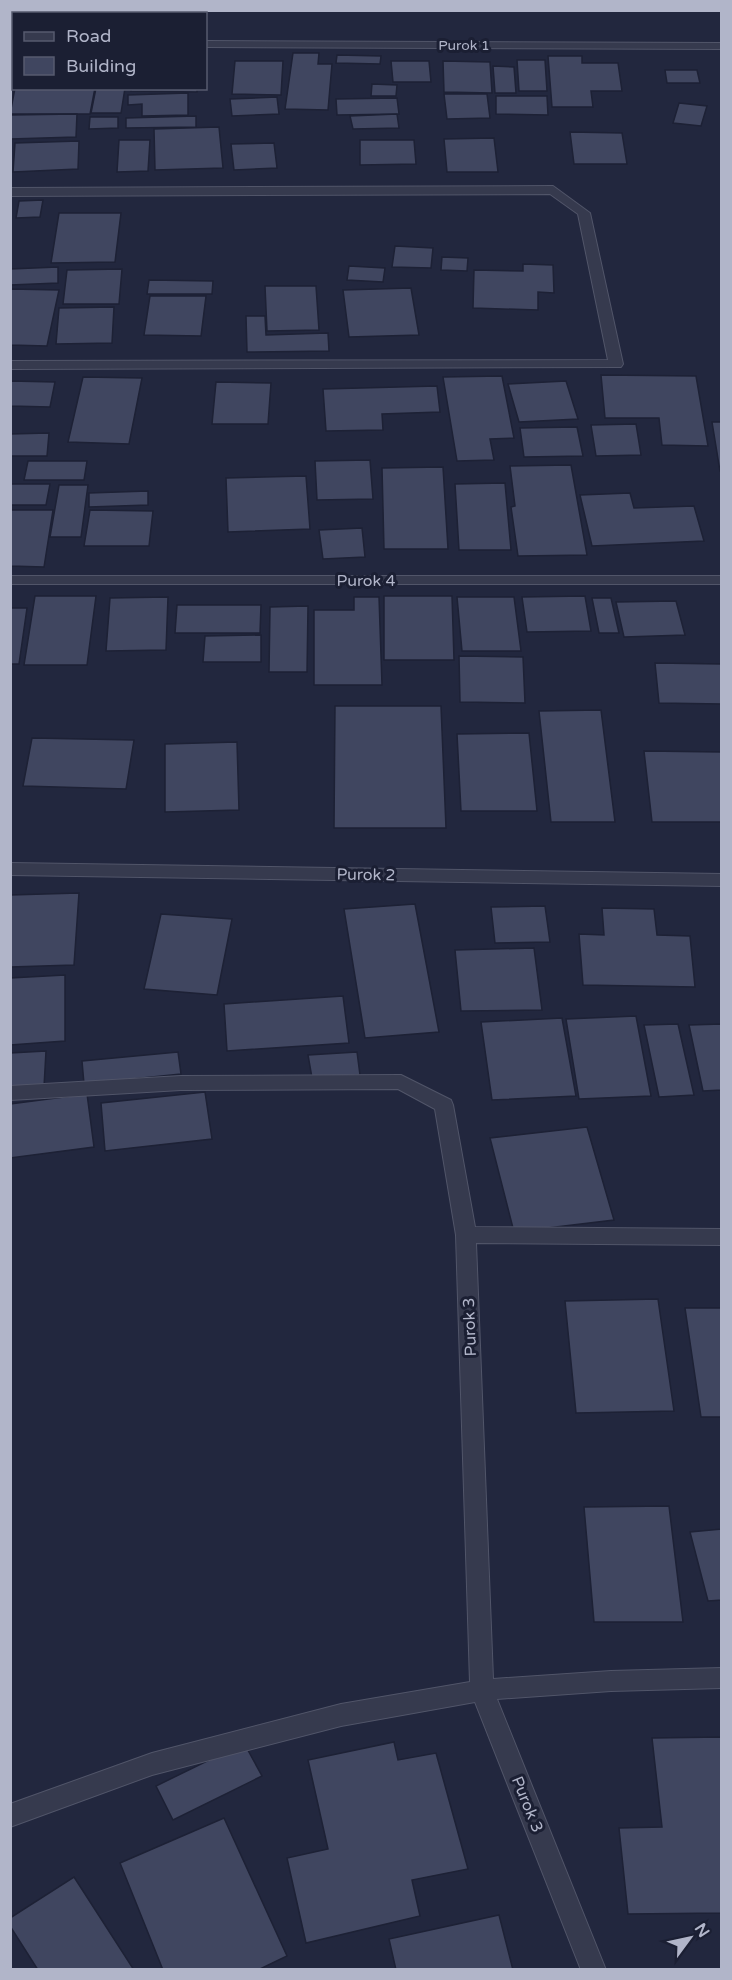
<svg xmlns="http://www.w3.org/2000/svg" width="732" height="1980" font-family="'Varela Round',sans-serif">
<style>
.building{fill:#404660;stroke:#1d2135;stroke-width:1.5}
.lines{fill:none;stroke-linecap:round;stroke-linejoin:round}
.street-casing{stroke:#515569;stroke-width:2}
.street{fill:#363a4e;fill-rule:evenodd}
.labels{text-anchor:middle;stroke-width:6;stroke-linejoin:round;paint-order:stroke}
.far-street-label{font-size:14px;fill:#b1b5c9;stroke:#1b1f33}
.street-label{font-size:16px;fill:#b1b5c9;stroke:#1b1f33}
</style>
<rect width="100%" height="100%" fill="#22273e"/>
<g class="building">
<path d="M293,53h26l-1,11h14l-4,46 -43,-1z"/>
<path d="M337,55l44,1 -1,8 -44,-1z"/>
<path d="M548,56h34v7h36l4,28h-31l2,16h-41z"/>
<path d="M517,60h28l2,31h-28z"/>
<path d="M235,61h48l-2,34 -49,-1z"/>
<path d="M391,61h38l2,21h-38z"/>
<path d="M443,61l47,1 2,31 -48,-1z"/>
<path d="M493,66l21,1 2,26h-21z"/>
<path d="M665,70h32l3,13h-33z"/>
<path d="M372,84l25,1 -1,11h-25z"/>
<path d="M15,88h80l-5,26h-80z"/>
<path d="M96,88h29l-4,25h-30z"/>
<path d="M132,88h65v4l-66,-1z"/>
<path d="M188,93v22l-46,1v-12l-14,1v-10z"/>
<path d="M444,94h43l3,24 -43,1z"/>
<path d="M496,96h51l1,19 -52,-1z"/>
<path d="M277,97l2,17 -47,2 -2,-17z"/>
<path d="M397,98l2,16 -62,1 -1,-16z"/>
<path d="M679,103l28,3 -6,20 -28,-3z"/>
<path d="M77,114l-1,23 -66,2v-24z"/>
<path d="M397,114l2,14 -46,1 -3,-13z"/>
<path d="M196,116v11l-70,1v-10z"/>
<path d="M90,117h28v11l-29,1z"/>
<path d="M219,127l4,41 -68,2 -1,-41z"/>
<path d="M570,132l52,1 5,31h-53z"/>
<path d="M494,138l4,34h-51l-3,-33z"/>
<path d="M119,140h31l-2,31 -31,1z"/>
<path d="M360,140h54l2,24 -56,1z"/>
<path d="M79,141l-1,28 -65,3 2,-29z"/>
<path d="M274,143l3,25 -43,2 -3,-26z"/>
<path d="M43,200l-3,17 -24,1 3,-17z"/>
<path d="M59,213h62l-6,49 -64,1z"/>
<path d="M395,246l38,2 -2,20 -39,-1z"/>
<path d="M442,257l26,1 -1,13 -26,-1z"/>
<path d="M523,264l30,1 1,28 -16,-1v18l-65,-2 1,-38 49,1z"/>
<path d="M349,266l36,2 -2,14 -36,-2z"/>
<path d="M58,267v16l-48,2v-16z"/>
<path d="M122,269l-3,35h-56l4,-34z"/>
<path d="M149,280l64,1 -1,13h-65z"/>
<path d="M265,286h51l3,44 -52,1z"/>
<path d="M411,288l8,47 -70,2 -6,-47z"/>
<path d="M10,289l49,1 -12,56 -37,-1z"/>
<path d="M150,296h56l-5,40 -57,-1z"/>
<path d="M114,307l-2,36 -56,1 3,-36z"/>
<path d="M246,316h19l1,19 62,-2 1,18 -82,1z"/>
<path d="M601,375l95,1 12,70 -46,-1 -3,-27h-54z"/>
<path d="M502,376l12,62 -24,1 4,21 -37,1 -14,-84z"/>
<path d="M83,377l59,1 -13,66 -61,-2z"/>
<path d="M10,381l45,1 -5,25 -40,-1z"/>
<path d="M566,381l12,38 -59,3 -11,-38z"/>
<path d="M216,382l55,1 -3,41h-56z"/>
<path d="M437,386l3,26 -58,2 1,16 -57,1 -3,-42z"/>
<path d="M712,422h10v49h-2z"/>
<path d="M636,424l5,31 -45,1 -5,-31z"/>
<path d="M577,427l6,29 -59,1 -4,-29z"/>
<path d="M49,433l-2,23h-37v-22z"/>
<path d="M370,460l3,39 -56,1 -2,-39z"/>
<path d="M28,461h59l-3,19h-60z"/>
<path d="M571,465l16,90 -69,1 -7,-49 4,-1 -5,-40z"/>
<path d="M443,467l5,82h-64l-2,-81z"/>
<path d="M306,476l4,53 -82,3 -2,-54z"/>
<path d="M505,483l6,67h-52l-4,-66z"/>
<path d="M10,484h40l-4,21h-36z"/>
<path d="M59,485h29l-7,52h-31z"/>
<path d="M148,491v14l-59,2v-14z"/>
<path d="M630,493l4,15 60,-2 10,35 -112,5 -12,-51z"/>
<path d="M10,510h43l-9,57 -34,-1z"/>
<path d="M90,510l63,1 -4,35h-65z"/>
<path d="M362,528l3,29 -42,2 -4,-29z"/>
<path d="M35,596h61l-9,69h-63z"/>
<path d="M384,596h68l2,64h-70z"/>
<path d="M585,596l6,35 -64,1 -5,-35z"/>
<path d="M168,597l-2,53 -60,1 4,-53z"/>
<path d="M354,597h25l3,88h-68v-75h40z"/>
<path d="M457,597h57l7,54h-59z"/>
<path d="M592,598h19l8,35h-20z"/>
<path d="M676,601l9,34 -61,2 -8,-35z"/>
<path d="M177,605h84l-1,28h-85z"/>
<path d="M308,606l-1,66h-38l1,-65z"/>
<path d="M10,608h17l-8,56h-9z"/>
<path d="M261,635v27h-58l2,-26z"/>
<path d="M459,656l64,1 2,46 -65,-1z"/>
<path d="M655,663l67,1v40l-63,-1z"/>
<path d="M335,706h106l5,122h-112z"/>
<path d="M601,710l14,112h-64l-12,-111z"/>
<path d="M529,733l8,78h-76l-4,-77z"/>
<path d="M32,738l102,2 -8,49 -103,-3z"/>
<path d="M237,742l2,68 -74,2v-68z"/>
<path d="M644,751l78,1v70h-70z"/>
<path d="M79,893l-5,72 -64,2v-72z"/>
<path d="M415,904l24,128 -74,6 -21,-129z"/>
<path d="M545,906l5,36 -55,1 -4,-36z"/>
<path d="M602,908l52,1 3,26 33,1 5,51 -112,-2 -4,-51 25,1z"/>
<path d="M161,914l71,5 -15,76 -73,-6z"/>
<path d="M534,948l8,62 -81,1 -6,-61z"/>
<path d="M65,975v66l-55,4v-67z"/>
<path d="M343,996l6,47 -122,8 -3,-47z"/>
<path d="M636,1016l15,80 -72,3 -13,-80z"/>
<path d="M562,1018l14,78 -84,4 -11,-78z"/>
<path d="M678,1024l16,71 -35,2 -15,-72z"/>
<path d="M722,1024v66l-19,1 -14,-66z"/>
<path d="M46,1051l-2,36 -34,1v-35z"/>
<path d="M178,1052l3,22 -97,10 -2,-23z"/>
<path d="M357,1052l3,23 -48,3 -4,-23z"/>
<path d="M205,1092l7,47 -107,12 -4,-48z"/>
<path d="M87,1094l7,53 -84,11v-54z"/>
<path d="M587,1127l27,93 -100,12 -24,-94z"/>
<path d="M658,1299l16,112 -98,2 -11,-112z"/>
<path d="M685,1308h37v109h-21z"/>
<path d="M669,1506l14,116h-89l-10,-115z"/>
<path d="M722,1529v71l-14,1 -18,-69z"/>
<path d="M722,1737v176l-94,1 -9,-86 43,-1 -10,-89z"/>
<path d="M394,1742l4,18 38,-7 32,116 -56,11 8,36 -114,27 -19,-85 41,-9 -20,-89z"/>
<path d="M244,1743l18,33 -89,44 -17,-34z"/>
<path d="M224,1818l63,138 -29,14h-95l-43,-107z"/>
<path d="M74,1877l60,93h-96l-28,-44v-8z"/>
<path d="M499,1915l14,55h-117l-7,-31z"/>
</g>
<g class="lines">
<defs>
<g id="street">
<rect x="10" y="40" width="4" height="6"/>
<path d="M206,41l516,2v6l-516,-2z"/>
<path d="M553,186l37,27 33,151 -2,3 -611,2v-8l598,-1 -30,-146 -28,-20 -540,2v-8z"/>
<rect x="10" y="576" width="712" height="8"/>
<path d="M10,863l712,11v12l-712,-11z"/>
<path d="M401,1075l50,25 2,5 22,122 247,2v16l-246,-2 17,436 118,-8 111,-3v20l-111,3 -114,8 109,271h-25l-106,-268 -134,24 -189,49 -142,52v-23l142,-51 189,-49 129,-22 -14,-447 -21,-126 -37,-20 -217,1 -171,10v-14l171,-10z"/>
</g>
</defs>
<use href="#street" class="street-casing"/>
<use href="#street" class="street"/>
</g>
<g class="labels">
<g class="far-street-label">
<text x="464" y="50">Purok 1</text>
</g>
<g class="street-label">
<text x="366" y="586">Purok 4</text>
<text transform="translate(366 874) rotate(1)" y="6">Purok 2</text>
<text transform="translate(469 1327) rotate(-92)" y="6">Purok 3</text>
<text transform="translate(528 1804) rotate(68)" y="6">Purok 3</text>
</g>
</g>
<rect width="732" height="1980" fill="none" stroke="#b1b5c9" stroke-width="24"/>
<rect x="12" y="12" width="195" height="78" fill="#1b1f33" stroke="#575b6f" stroke-width="1.5"/>
<rect x="24" y="32" width="30" height="9" fill="#363a4e" stroke="#575b6f" stroke-width="1.5"/>
<text x="66" y="42" font-size="18" fill="#b1b5c9">Road</text>
<rect x="24" y="57" width="30" height="18" fill="#404660" stroke="#575b6f" stroke-width="1.5"/>
<text x="66" y="72" font-size="18" fill="#b1b5c9">Building</text>
<g transform="translate(690 1938) rotate(57)" stroke="#1b1f33" stroke-width="4.5" paint-order="stroke">
<path d="M0-4.5L10 22L0 15L-10 22Z" fill="#b1b5c9"/>
<text y="-9" font-size="16" font-weight="bold" text-anchor="middle" fill="#b1b5c9">N</text>
</g>
</svg>
